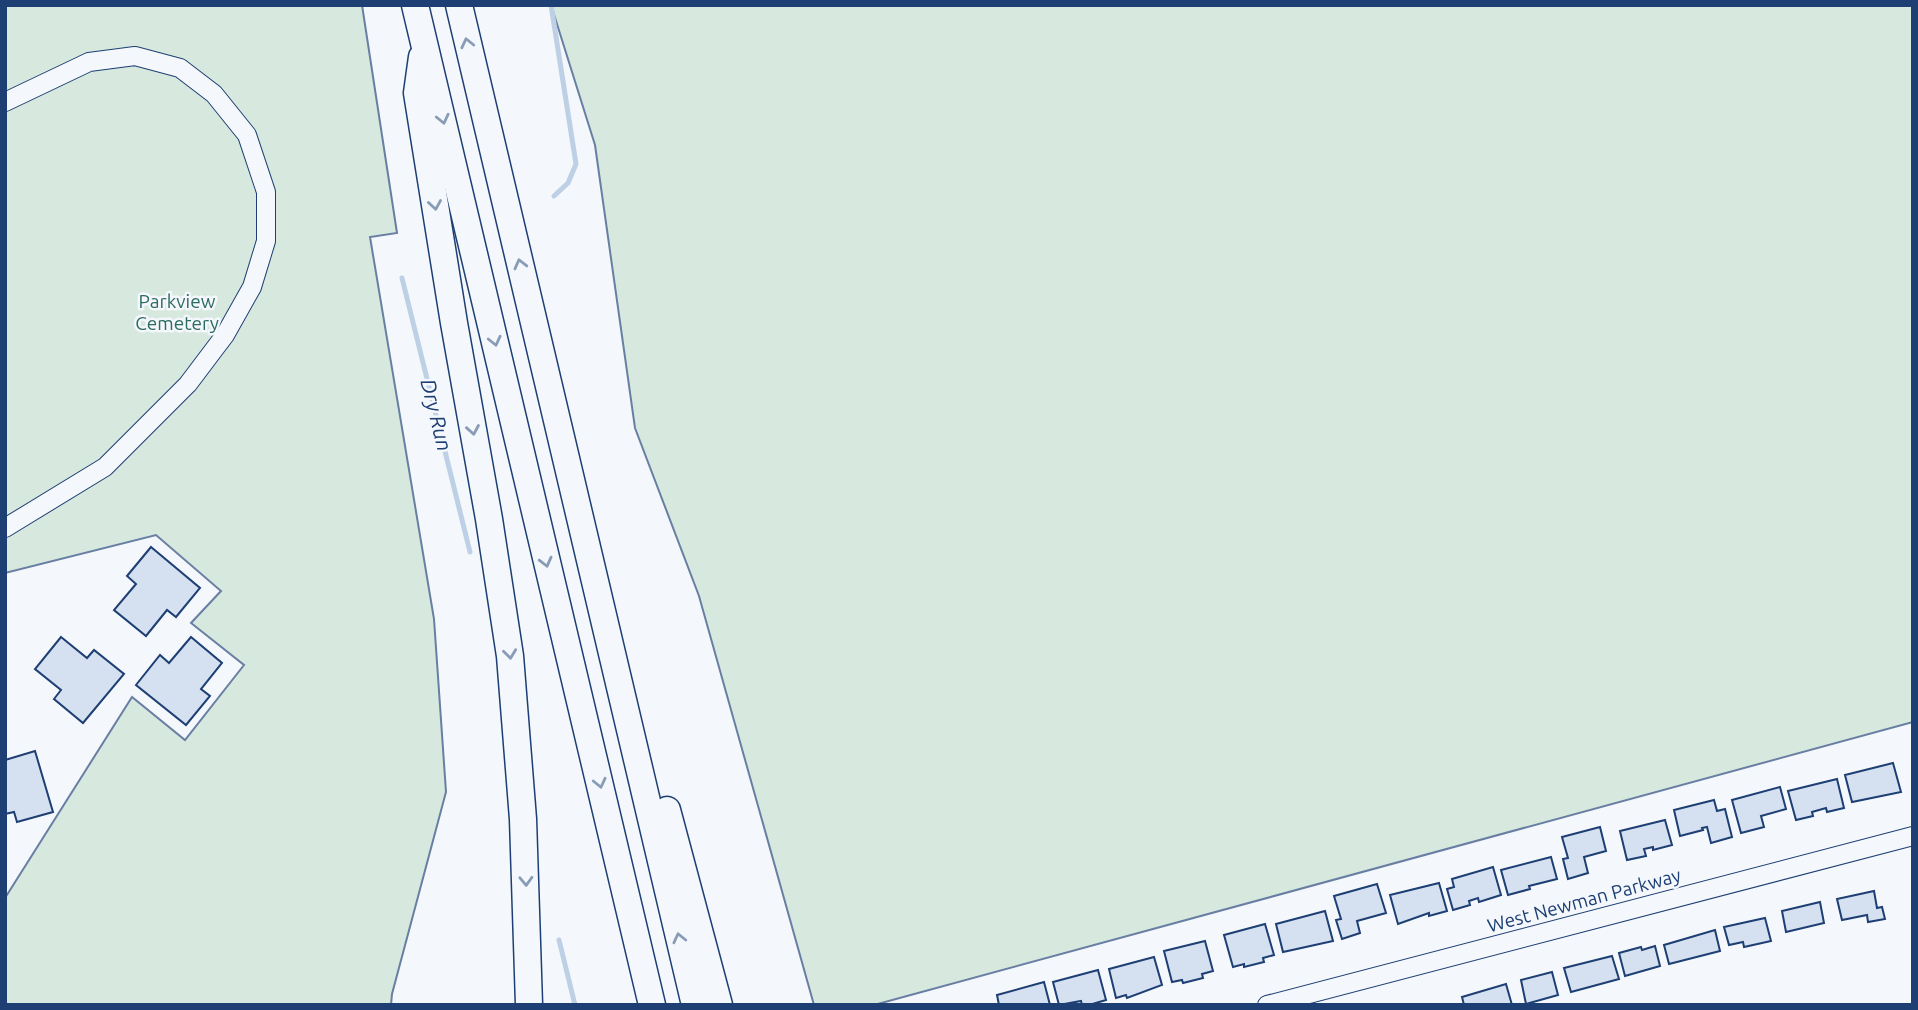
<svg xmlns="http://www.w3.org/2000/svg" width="1918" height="1010" font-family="Ubuntu,sans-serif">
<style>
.green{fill:#d7e8df;stroke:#687fa3;stroke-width:2}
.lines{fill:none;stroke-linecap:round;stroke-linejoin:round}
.stream{stroke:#bed0e5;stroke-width:5}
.building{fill:#d5e0f0;stroke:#1d3f73;stroke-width:2}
.minor-casing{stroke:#1d3f73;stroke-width:20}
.highway-casing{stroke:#1d3f73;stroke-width:29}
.minor{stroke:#f4f7fb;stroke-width:18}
.highway{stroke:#f4f7fb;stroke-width:26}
.oneway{stroke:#889bb7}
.labels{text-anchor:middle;stroke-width:5;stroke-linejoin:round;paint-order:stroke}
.park-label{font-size:19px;fill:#2c6c60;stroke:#f4f7fb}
.street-label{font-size:19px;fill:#1d3f73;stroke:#f4f7fb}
.water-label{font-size:21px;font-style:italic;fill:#1d3f73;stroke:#f4f7fb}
</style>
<rect width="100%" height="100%" fill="#f4f7fb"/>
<g class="green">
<path d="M5,5h357l35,228 -27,4 64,382 12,173 -54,202 -1,11h-382l-4,-2v-105l127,-201 53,43 59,-75 -53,-42 30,-32 -65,-56 -151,38z"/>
<path d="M551,5h1362v717l-1039,283h-60l-115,-409 -64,-168 -40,-283z"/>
</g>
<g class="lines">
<g class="stream">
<path d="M551,5l25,159 -8,19 -14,13"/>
<path d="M402,278l68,274"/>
<path d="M559,940l16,65"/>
</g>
</g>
<g class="building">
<path d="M151,547l49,41 -24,29 -9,-7 -21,26 -32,-26 22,-26 -9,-8z"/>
<path d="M61,637l26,21 7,-8 30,24 -41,49 -29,-24 7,-9 -26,-21z"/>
<path d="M191,637l31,26 -21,26 9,7 -24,29 -50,-40 24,-30 9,8z"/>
<path d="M35,751l18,61 -36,10 -3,-10 -9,2v-54z"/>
<path d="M1893,763l8,29 -49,10 -7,-27z"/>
<path d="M1837,779l7,29 -17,4 -1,-4 -14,4 1,4 -17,4 -8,-29z"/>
<path d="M1780,787l6,22 -25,7 3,11 -23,6 -9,-33z"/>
<path d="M1714,800l3,11 8,-2 7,28 -21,6 -4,-16 -5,1 1,2 -23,6 -6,-26z"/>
<path d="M1665,820l7,25 -19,5v-3l-9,2 2,7 -19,4 -7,-29z"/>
<path d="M1600,827l6,24 -22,6 4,16 -20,6 -5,-20 5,-1 -6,-21z"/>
<path d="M1551,857l6,22 -28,7 1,3 -22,6 -7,-25z"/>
<path d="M1493,867l8,28 -22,7 -1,-4 -9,3 1,4 -17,5 -6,-21 7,-2 -2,-8z"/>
<path d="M1439,883l8,28 -18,5v-3l-31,11 -8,-29z"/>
<path d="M1377,884l9,29 -29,8 3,12 -18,6 -6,-19 5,-1 -7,-23z"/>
<path d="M1874,891l3,17 5,-1 3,12 -17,3 -1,-7 -25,5 -5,-21z"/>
<path d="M1820,902l4,21 -38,9 -4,-21z"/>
<path d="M1325,911l8,30 -50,11 -7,-28z"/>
<path d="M1765,918l6,23 -27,6 -1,-5 -14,3 -5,-18z"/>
<path d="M1265,924l9,31 -11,3 1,4 -20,5v-3l-11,3 -9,-32z"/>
<path d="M1715,930l5,21 -51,13 -5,-19z"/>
<path d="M1205,941l8,30 -11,3 1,4 -20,5 -1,-3 -10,2 -8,-31z"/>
<path d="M1655,946l5,20 -35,10 -6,-23 22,-6 1,3z"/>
<path d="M1612,956l7,23 -48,13 -7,-24z"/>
<path d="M1154,957l8,28 -35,13 -1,-3 -10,3 -7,-29z"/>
<path d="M1098,970l8,30 -17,5h-7l-1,-4 -22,4 -6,-23z"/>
<path d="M1552,972l6,23 -32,9 -5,-24z"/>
<path d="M1044,982l6,23h-51l-2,-10z"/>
<path d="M1506,984l6,21h-48l-2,-8z"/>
</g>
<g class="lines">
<defs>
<g id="minor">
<path d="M5,102l84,-40 46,-6 45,12 34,26 33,41 19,57v49l-14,46 -27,48 -37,49 -83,83 -100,61"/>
<path d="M1267,1005l646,-169"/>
</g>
<g id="highway">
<path d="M415,5l237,1000"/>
<path d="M459,5l236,1000"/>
<path d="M422,57l-5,36 37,230 35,196 21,137 13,163 6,186"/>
<path d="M667,810l52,195"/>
</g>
</defs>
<use href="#minor" class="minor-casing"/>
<use href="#highway" class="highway-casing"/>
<use href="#minor" class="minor"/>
<use href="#highway" class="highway"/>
</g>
<defs><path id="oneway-chevron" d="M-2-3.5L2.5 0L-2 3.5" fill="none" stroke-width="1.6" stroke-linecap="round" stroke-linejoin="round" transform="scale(1.75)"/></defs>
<g class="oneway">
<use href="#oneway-chevron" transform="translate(467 43) rotate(-103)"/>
<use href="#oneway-chevron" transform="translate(443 119) rotate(77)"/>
<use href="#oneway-chevron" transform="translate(435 205) rotate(81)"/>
<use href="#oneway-chevron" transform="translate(520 264) rotate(-104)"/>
<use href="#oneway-chevron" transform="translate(495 341) rotate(77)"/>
<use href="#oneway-chevron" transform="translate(473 430) rotate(80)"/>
<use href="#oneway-chevron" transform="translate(546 562) rotate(76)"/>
<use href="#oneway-chevron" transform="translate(510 654) rotate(83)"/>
<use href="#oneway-chevron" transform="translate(600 783) rotate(77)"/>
<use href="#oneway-chevron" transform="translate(526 881) rotate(88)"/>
<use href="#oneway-chevron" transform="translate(679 938) rotate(-103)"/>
</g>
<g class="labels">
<g class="park-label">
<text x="177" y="308">Parkview<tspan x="177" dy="22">Cemetery</tspan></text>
</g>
<g class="street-label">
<text transform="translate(1584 900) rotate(-15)" y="7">West Newman Parkway</text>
</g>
<g class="water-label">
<text transform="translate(436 415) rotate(76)" y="7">Dry Run</text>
</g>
</g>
<rect width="1918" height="1010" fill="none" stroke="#1d3f73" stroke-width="14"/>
</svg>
